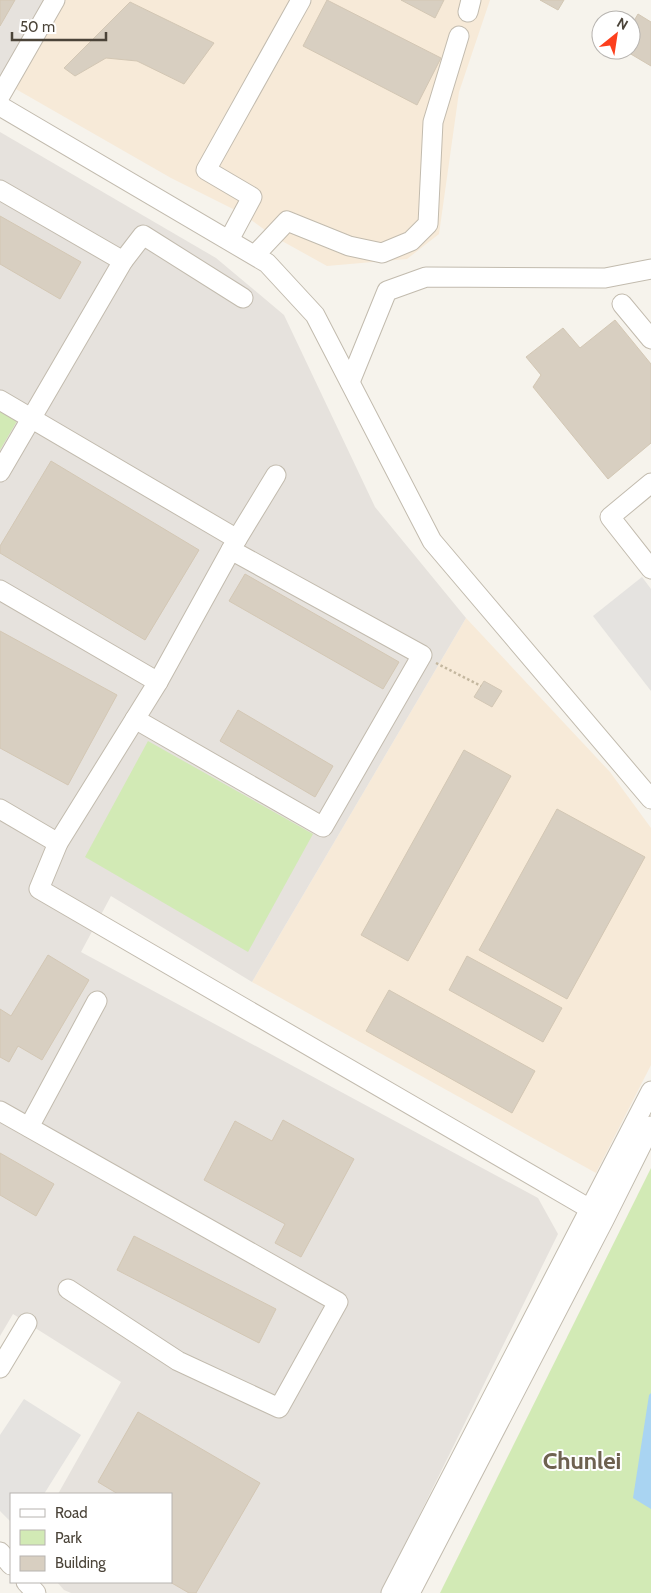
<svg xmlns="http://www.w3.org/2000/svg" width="651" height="1593" font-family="Cabin,sans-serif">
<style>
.commercial{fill:#f7ead8}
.industrial{fill:#e6e2dd}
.green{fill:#d2eab5}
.parking{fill:#e5e3e0}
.water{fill:#a9d4f2}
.building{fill:#d8cfc1;stroke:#d3c7b4}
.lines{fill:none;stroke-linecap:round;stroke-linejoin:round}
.minor-casing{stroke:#c2bbae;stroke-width:21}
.path{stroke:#c4b79f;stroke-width:2.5;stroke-dasharray:2.5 2.5;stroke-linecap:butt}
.minor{stroke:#fff;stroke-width:19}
.labels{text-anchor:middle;stroke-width:4;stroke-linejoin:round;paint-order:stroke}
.district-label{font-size:24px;font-weight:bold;fill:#6e6250;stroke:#fff}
</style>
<rect width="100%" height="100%" fill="#f6f3ec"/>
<g class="commercial">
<path d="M63,0h427l-31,92 -20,142 -32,25 -80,7 -54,-30 -30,-22 -72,-36 -157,-90z"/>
<path d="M466,618l144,154 41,56v237l-55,108 -344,-191z"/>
</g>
<g class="industrial">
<path d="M0,0h63l-63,80z"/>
<path d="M0,132l216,126 68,57 91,192 91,111 -214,364 -141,-86 -30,56 457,246 20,36 -177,359h-310l-7,-3 -7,-8h114v-88h-113l63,-112 -108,-68 -13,22z"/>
</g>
<g class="green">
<path d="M0,411l17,10 -17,29z"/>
<path d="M148,741l165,93 -65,118 -163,-95z"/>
<path d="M651,1168v425h-211z"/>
</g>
<g class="parking">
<path d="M642,577l9,12v102l-58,-75z"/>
<path d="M24,1399l57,36 -37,59h-33v28l-11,-11v-76z"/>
</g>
<path class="water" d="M651,1393v116l-18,-11 16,-103z"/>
<g class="building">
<path d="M0,0h15l-15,26z"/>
<path d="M327,0l114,58 -24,47 -114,-59z"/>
<path d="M401,0h43l-9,18z"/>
<path d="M540,0h24l-6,10z"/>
<path d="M130,2l84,41 -30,41 -47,-23 -31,-3 -31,18 -11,-8z"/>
<path d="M638,14l13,8v44l-27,-16h7v-24z"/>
<path d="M0,216l81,46 -21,37 -60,-35z"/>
<path d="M615,320l36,44v79l-43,36 -75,-92 8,-12 -15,-18 37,-29 17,20z"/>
<path d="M51,461l148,89 -54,90 -145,-87v-7z"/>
<path d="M245,574l154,88 -16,27 -154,-88z"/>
<path d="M0,631l117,64 -49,90 -68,-37z"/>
<path d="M484,681l18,10 -10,16 -18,-10z"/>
<path d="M238,710l95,56 -18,31 -95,-56z"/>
<path d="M464,750l47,26 -103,185 -47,-26z"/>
<path d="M557,809l88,48 -78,142 -88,-49z"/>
<path d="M48,955l41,25 -47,80 -24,-14 -9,16 -9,-5v-48l11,7z"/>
<path d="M467,956l95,52 -19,34 -94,-52z"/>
<path d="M389,990l146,81 -23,42 -146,-82z"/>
<path d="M283,1120l71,39 -53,98 -26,-14 10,-19 -81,-44 31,-59 37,20z"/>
<path d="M0,1153l54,31 -18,32 -36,-21z"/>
<path d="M134,1236l142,73 -17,34 -142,-73z"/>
<path d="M138,1412l122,71 -64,110h-7l-19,-11h1v-88h-53l-20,-12z"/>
</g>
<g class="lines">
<defs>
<g id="minor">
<path d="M468,12l3,-12"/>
<path d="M0,96l55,-96"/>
<path d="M0,106l267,157 48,52 117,226 219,258"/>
<path d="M0,190l123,71"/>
<path d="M229,240l23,-43 -46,-27 95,-170"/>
<path d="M255,255l32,-34 62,25 33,7 29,-12 17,-17 5,-102 26,-86"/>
<path d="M622,304l29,35"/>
<path d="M350,382l37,-91 39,-14 179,1 46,-9"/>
<path d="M0,400l237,139"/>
<path d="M0,472l123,-211 20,-26 100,63"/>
<path d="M276,475l-39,64 -79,143 -100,161 -19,46 551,320"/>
<path d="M651,483l-41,34 41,52"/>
<path d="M0,590l158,92"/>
<path d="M135,719l188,108 99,-172 -191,-105"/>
<path d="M0,809l58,34"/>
<path d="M0,1111l338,191 -59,106 -101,-47 -110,-72"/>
<path d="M29,1127l68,-126"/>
<path d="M0,1368l27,-45"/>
<path d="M0,1552l11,13"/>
<path d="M26,1582l10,11"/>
<path d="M391,1593l260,-502"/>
<path d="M410,1593l194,-373 47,-94"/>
</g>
</defs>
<use href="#minor" class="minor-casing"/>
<path class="path" d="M436,663l45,23"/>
<use href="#minor" class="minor"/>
</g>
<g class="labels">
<g class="district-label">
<text x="582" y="1469">Chunlei</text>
</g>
</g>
<rect x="10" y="1493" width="162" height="90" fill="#ffffff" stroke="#b7b4b0"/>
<rect x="20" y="1509" width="25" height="8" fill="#ffffff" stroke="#b7b4b0"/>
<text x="55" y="1518" font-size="15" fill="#4b4439">Road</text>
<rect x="20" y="1530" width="25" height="15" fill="#d2eab5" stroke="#b7b4b0"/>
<text x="55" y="1543" font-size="15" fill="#4b4439">Park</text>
<rect x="20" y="1556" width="25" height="15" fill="#d8cfc1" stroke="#b7b4b0"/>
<text x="55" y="1568" font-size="15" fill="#4b4439">Building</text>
<g transform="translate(616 35) rotate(30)"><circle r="24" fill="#ffffff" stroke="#b7b4b0"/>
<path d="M0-4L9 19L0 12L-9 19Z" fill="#fc3f1d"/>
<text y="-8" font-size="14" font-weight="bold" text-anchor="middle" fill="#4b4439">N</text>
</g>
<path d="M12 32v8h94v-8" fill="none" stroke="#4b4439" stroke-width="2.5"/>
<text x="20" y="32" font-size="15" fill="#4b4439" stroke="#ffffff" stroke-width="4" paint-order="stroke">50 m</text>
</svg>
